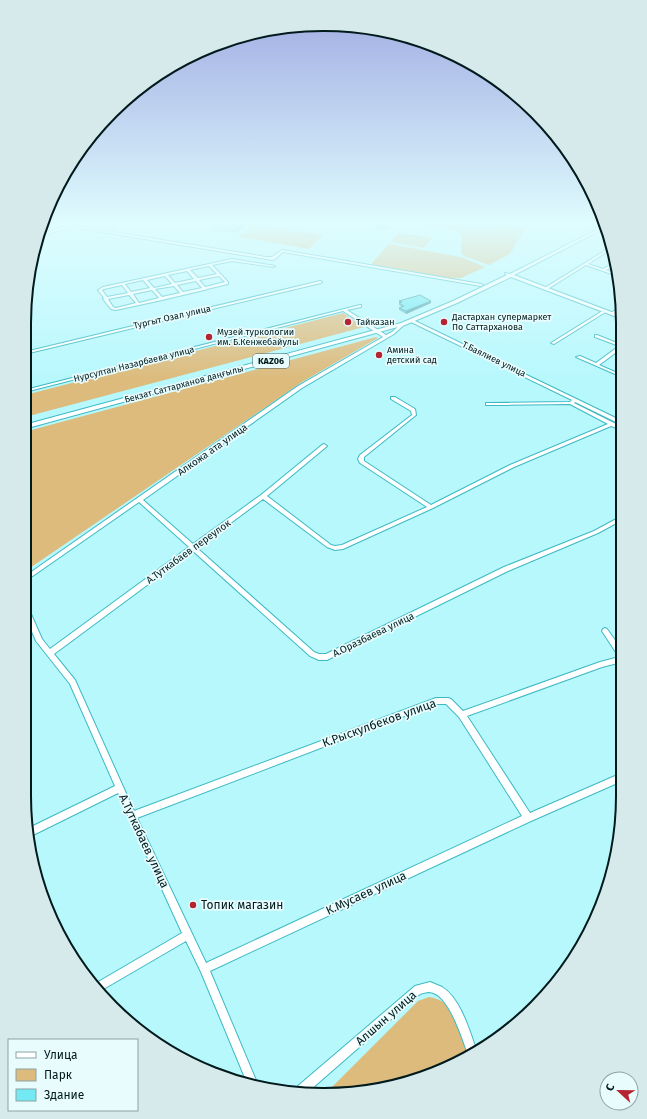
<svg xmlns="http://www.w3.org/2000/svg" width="647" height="1119" font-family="'Fira Sans',sans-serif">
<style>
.green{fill:#dcbb7d}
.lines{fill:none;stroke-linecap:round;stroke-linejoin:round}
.minor-casing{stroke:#3cb9c3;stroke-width:2}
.major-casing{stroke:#3cb9c3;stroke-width:2}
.minor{fill:#fff;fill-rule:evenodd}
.major{fill:#fff;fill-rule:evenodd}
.wall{fill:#63c8d1}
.shaded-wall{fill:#50a3aa}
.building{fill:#73e9f3;stroke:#50a3aa}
.poi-dot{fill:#b52331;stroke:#e8fcfe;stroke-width:1.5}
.labels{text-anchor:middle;stroke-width:3.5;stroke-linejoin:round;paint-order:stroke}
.far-street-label{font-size:9px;fill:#011a1c;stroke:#e8fcfe}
.far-poi-label{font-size:9px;fill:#011a1c;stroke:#e8fcfe;text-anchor:start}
.shield{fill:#e8fcfe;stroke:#465e60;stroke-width:1}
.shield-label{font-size:9px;font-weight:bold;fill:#011a1c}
.street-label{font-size:10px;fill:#011a1c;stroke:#e8fcfe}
.near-street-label{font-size:12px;fill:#011a1c;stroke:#e8fcfe}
.near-poi-label{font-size:12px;fill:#011a1c;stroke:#e8fcfe;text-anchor:start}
.rim{fill:none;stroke:#011a1c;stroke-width:2}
</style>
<rect width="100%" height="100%" fill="#b7f8fd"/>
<g class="green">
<path d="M411,223h84l30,5 -15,26 -21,11 -25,-9 -3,-3 1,-16 -5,-7z"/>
<path d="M255,224l68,11 -14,14 -70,-12z"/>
<path d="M398,233l34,5 -9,10 -32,-6z"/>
<path d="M389,244l72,13 24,10 -24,11h-13l-75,-13 -1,-2z"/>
<path d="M343,313l21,14 -339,90v-22z"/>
<path d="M376,337l2,1 -76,44 -36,25 -242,165v-140z"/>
<path d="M429,997c28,3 32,34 39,56l-30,19 -95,22 -17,-1 92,-92z"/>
</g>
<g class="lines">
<defs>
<g id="minor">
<path d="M52,223h6l208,34h6l10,-7 199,34 2,1 -2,1 -198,-34 -8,7 -3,1 -200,-33 -34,10v-2l29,-9z"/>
<path d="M611,247v2l-23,15 15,5 11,-6 1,2 -9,5 10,4 1,2 -31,-11 -40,25 -3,-1z"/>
<path d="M232,259l43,7 -2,1 -41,-6 -20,4 16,17v2l-21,5 -2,1h-1l-42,10 -46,10 -5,-1 -8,-10 1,-1 -6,-8 5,-3zM209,266l8,8 -19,4 -8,-8zM187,271l7,8 -19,4 -7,-8zM165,276l7,8 -18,4 -7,-8zM219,276l6,6 -20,5 -6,-7zM143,280l7,8 -19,4 -6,-8zM196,281l6,7 -19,4 -6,-7zM122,285l6,8 -21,4 -5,-7 2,-1zM174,286l6,7 -18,4 -7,-8zM152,290l7,8 -20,5 -6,-9zM129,295l7,8 -20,5 -3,-1 -5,-8z"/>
<path d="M320,281l2,1 -1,1 -296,71v-2z"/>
<path d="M360,305h1v2l-14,3 39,25 6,-3 10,-9 3,1 -11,10 -92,54 -159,112 50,44 68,-49 61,-50 2,-1 3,2 -1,1 -59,49 64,49 4,1 7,-1 85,-38 -67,-44 -2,-4 2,-4 52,-40 -1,-4 -20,-12v-2h4l20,12 1,6 -52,42v4l67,44 79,-40 98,-41 -38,-20 -84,1v-2h2l82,-1 2,-2 -161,-78v-2h2l209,101v3h-2l-45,-22 -1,1 48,24v3l-11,-4 -97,41 -81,41 -90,41 -8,1 -8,-3 -64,-48 -66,49 117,104 5,2h7l178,-87 90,-36 26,-14 2,-1v4l-24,13 -90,38 -181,89h-8l-9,-4 -117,-105 -139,103 21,26 59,131 302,-113h12l3,1 12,12 137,-49 19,-5 -17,-26 1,-2 2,-1 2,1 15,21v12l-20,5 -135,49 63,97 92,-40v8l-91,40 -321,150 48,114v1l-10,-1 -47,-113 -15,-31 -86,50 -7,-6 89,-52 -64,-140 -87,43 -2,-8 86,-42 -45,-102 -34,-43 -12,-28v-10h2l1,2 15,34 8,10 139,-102 -50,-45 -115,80v-5l274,-191 85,-49 -40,-26 -318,81v-2zM436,704h10l13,13 63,99 -316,147 -69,-145z"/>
<path d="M621,306h1v3l-9,6h-2v-2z"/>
<path d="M604,310l3,1 -53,33 -3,-1z"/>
<path d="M595,335h2l25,10v3l-23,17 23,10v2l-46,-20 4,-1 16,7 23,-17 -24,-9z"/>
<path d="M430,982c4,2 8,3 12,5 18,11 27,42 34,62l-8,5c-6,-15 -19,-61 -39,-62 -3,0 -6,1 -9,2l-111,97 -12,-1 1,-4 117,-100z"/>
</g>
<path id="major" d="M606,225l1,2 -93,48 108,41v3l-111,-42 -54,26 -52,22 -381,104v-4l377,-102 52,-22 54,-26 -2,-1v-1l5,1z"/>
</defs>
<use href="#minor" class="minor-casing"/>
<use href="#major" class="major-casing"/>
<use href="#minor" class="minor"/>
<use href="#major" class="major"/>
</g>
<g class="wall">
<path d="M208,223h37v3l-9,7 -22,-2v-1l-2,-1v-4z"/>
<path d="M377,223h16l-8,8 -9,-1z"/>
<path d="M399,301l32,2 -25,11 -7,-4v-2l3,-1 -3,-2z"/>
</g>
<g class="shaded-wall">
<path d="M239,223h6v3l-9,7v-8z"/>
<path d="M386,223h7l-8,8 1,-7z"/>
<path d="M431,301v2l-25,11v-3z"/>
</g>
<g class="building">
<path d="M215,223h24l-3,2 -22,-1z"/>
<path d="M420,295l11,6 -25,10 -7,-3 5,-2 -5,-3 3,-1 -3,-1z"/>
</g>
<linearGradient id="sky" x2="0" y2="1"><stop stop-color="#9faae2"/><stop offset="0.59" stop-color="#dffcfe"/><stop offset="1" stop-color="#dffcfe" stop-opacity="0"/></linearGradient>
<rect width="647" height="379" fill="url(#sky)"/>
<g class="poi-dot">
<circle cx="348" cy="322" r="4"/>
<circle cx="444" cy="322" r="4"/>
<circle cx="209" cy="337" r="4"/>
<circle cx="379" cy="355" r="4"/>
<circle cx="193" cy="905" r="4"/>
</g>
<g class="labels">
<g class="far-street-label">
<text transform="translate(172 317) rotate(-13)" y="3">Тургыт Озал улица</text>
<text transform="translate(494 359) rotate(26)" y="3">Т.Баялиев улица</text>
<text transform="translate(134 364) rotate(-14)" y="3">Нурсултан Назарбаева улица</text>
<text transform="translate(184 384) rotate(-15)" y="3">Бекзат Саттарханов даңғылы</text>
</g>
<g class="far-poi-label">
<text x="452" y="320">Дастархан супермаркет<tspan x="452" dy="10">По Саттарханова</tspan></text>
<text x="356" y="325">Тайказан</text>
<text x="217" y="335">Музей туркологии<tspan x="217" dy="10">им. Б.Кенжебайулы</tspan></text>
<text x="387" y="353">Амина<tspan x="387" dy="10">детский сад</tspan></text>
</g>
<rect class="shield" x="253" y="354" width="36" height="14" rx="3"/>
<g class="shield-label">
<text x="271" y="364">KАZ06</text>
</g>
<g class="street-label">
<text transform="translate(212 449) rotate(-35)" y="4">Алкожа ата улица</text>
<text transform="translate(188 551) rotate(-36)" y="4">А.Туткабаев переулок</text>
<text transform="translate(373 634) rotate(-26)" y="4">А.Оразбаева улица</text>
</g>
<g class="near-street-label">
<text transform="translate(379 723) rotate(-20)" y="4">К.Рыскулбеков улица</text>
<text transform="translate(144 841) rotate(65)" y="4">А.Туткабаев улица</text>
<text transform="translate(366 893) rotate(-25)" y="4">К.Мусаев улица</text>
<text transform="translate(386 1018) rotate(-41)" y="4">Алшын улица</text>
</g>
<g class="near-poi-label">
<text x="201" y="909">Топик магазин</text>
</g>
</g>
<path d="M0 0H647V1119H0ZM323 31H324A292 292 0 0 1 616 323V796A292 292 0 0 1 324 1088H323A292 292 0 0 1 31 796V323A292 292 0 0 1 323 31Z" fill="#d6eaec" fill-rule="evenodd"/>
<path class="rim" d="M323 31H324A292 292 0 0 1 616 323V796A292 292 0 0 1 324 1088H323A292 292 0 0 1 31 796V323A292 292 0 0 1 323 31Z"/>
<rect x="8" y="1039" width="130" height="72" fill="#e8fcfe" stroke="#8ca2a4"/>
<rect x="16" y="1052" width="20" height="6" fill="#ffffff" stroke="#8ca2a4"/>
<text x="44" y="1059" font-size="12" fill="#011a1c">Улица</text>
<rect x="16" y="1069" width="20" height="12" fill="#dcbb7d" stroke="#8ca2a4"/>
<text x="44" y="1079" font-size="12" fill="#011a1c">Парк</text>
<rect x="16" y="1089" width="20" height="12" fill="#73e9f3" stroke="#8ca2a4"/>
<text x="44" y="1099" font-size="12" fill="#011a1c">Здание</text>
<g transform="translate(619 1091) rotate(292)"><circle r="19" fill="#e8fcfe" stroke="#8ca2a4"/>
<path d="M0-3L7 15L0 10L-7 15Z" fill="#b52331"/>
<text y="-6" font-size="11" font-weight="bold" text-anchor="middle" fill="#011a1c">С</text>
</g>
</svg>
